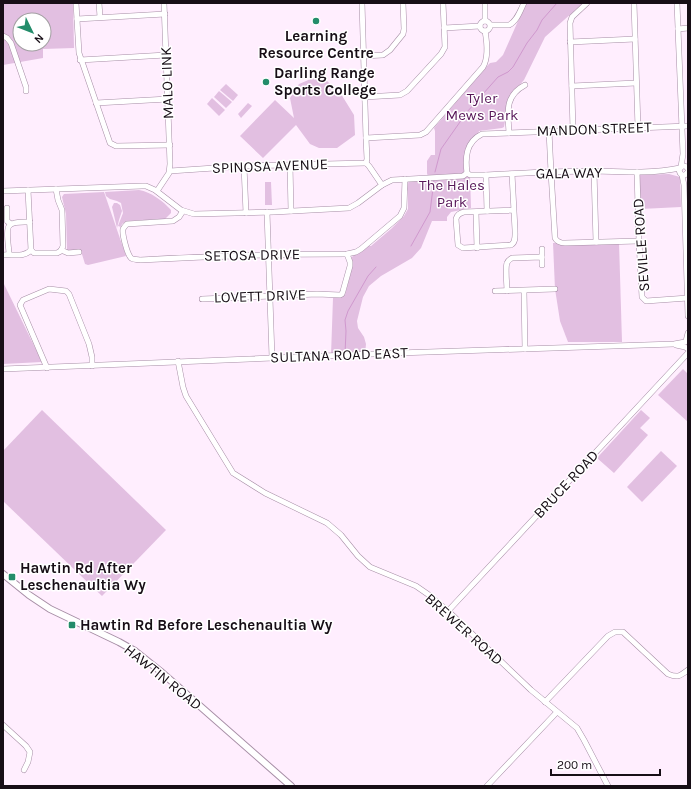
<svg xmlns="http://www.w3.org/2000/svg" width="691" height="789" font-family="Karla,sans-serif">
<style>
.green{fill:#e2bfe1;fill-rule:evenodd}
.lines{fill:none;stroke-linecap:round;stroke-linejoin:round}
.stream{stroke:#d098ce;stroke-width:1}
.minor-casing{stroke:#a78ea6;stroke-width:6}
.major-casing{stroke:#a78ea6;stroke-width:8}
.minor{stroke:#fff;stroke-width:5}
.major{stroke:#fff;stroke-width:6}
.poi-dot{fill:#238c6a;stroke:#fff;stroke-width:1.5}
.labels{text-anchor:middle;stroke-width:3;stroke-linejoin:round;paint-order:stroke}
.poi-label{font-size:15px;font-weight:bold;fill:#170e16;stroke:#fff;text-anchor:start}
.street-label{font-size:15px;fill:#170e16;stroke:#fff}
.park-label{font-size:15px;fill:#581659;stroke:#fff}
</style>
<rect width="100%" height="100%" fill="#ffeefe"/>
<g class="green">
<path d="M3,3h70l1,45 -31,1v9l-40,7zM20,20h24v24h-24z"/>
<path d="M526,3h57l-38,34 -21,43 -15,17 -5,30 -2,1 -23,3 -2,5 -4,4 -7,24 4,11 1,33 -20,4 -4,5v4h-15l-11,27 -9,10 -31,18 -12,10 -6,11 -6,24 1,7 6,9 2,7 -1,10 -34,1 2,-57 9,-1 3,-2 7,-28 -1,-9 2,-2 14,-10h4l20,-17 13,-13 4,-7v-18l-1,-2 2,-10 19,-1 -1,-5v-12l4,-6h4v-24l-1,-3 52,-61 4,-4 6,-1 7,-7z"/>
<path d="M313,78l14,3 14,13 13,21 1,20 -18,13h-18l-9,-4 -14,-19 -33,33 -23,-22 35,-36 19,18 -4,-20 9,-14z"/>
<path d="M226,84l12,11 -5,6 -13,-11z"/>
<path d="M219,91l13,11 -6,6 -12,-11z"/>
<path d="M212,98l13,12 -6,6 -12,-12z"/>
<path d="M248,103l4,3 -11,12 -3,-4z"/>
<path d="M669,174l11,3 1,30 -40,2 -2,-34z"/>
<path d="M265,182h6l1,23h-7z"/>
<path d="M139,190c12,2 24,11 32,20v3l-6,6 -38,2 -5,3 -1,3 -3,-1 5,-13 -2,-10 -4,-2 -7,-2 -4,-3 -1,-4z"/>
<path d="M104,192l22,64 -38,9 -3,-1 -4,-13 -13,2 -1,-3 -1,-36 -4,-17 2,-3z"/>
<path d="M114,203h3l3,2 2,6 -3,9 -2,8 -5,-21z"/>
<path d="M619,242l3,100h-54l-8,-21 -5,-32 -2,-46z"/>
<path d="M3,282l39,80 -39,2z"/>
<path d="M683,369l5,5v48l-30,-27z"/>
<path d="M42,410l124,120 -64,66 -99,-95v-50z"/>
<path d="M641,410l9,8 -10,10 8,7 -34,38 -17,-15z"/>
<path d="M661,451l16,15 -35,36 -15,-15z"/>
</g>
<g class="lines">
<g class="stream">
<path d="M435,172l6,-23 26,-37 31,-35 10,-5 5,-5 14,-24 10,-13 5,-10 15,-17"/>
<path d="M411,246l19,-34 4,-32"/>
<path d="M345,354l1,-23 -1,-11 3,-9 20,-35 8,-9"/>
</g>
<defs>
<g id="minor">
<path d="M76,3l3,50 31,90 6,3 54,-1"/>
<path d="M99,3l1,14"/>
<path d="M485,3v18"/>
<path d="M634,3l4,125"/>
<path d="M677,3l6,151 -2,13"/>
<path d="M77,19l88,-5"/>
<circle cx="485" cy="26" r="5"/>
<path d="M491,25h18c8,-4 11,-14 15,-22"/>
<path d="M444,28l36,-2"/>
<path d="M678,29l10,-1"/>
<path d="M3,36l4,2 4,5 15,44v4"/>
<path d="M570,42l65,-3"/>
<path d="M363,56l20,-1 7,-5 13,-16 1,-5 -1,-26"/>
<path d="M80,60l86,-5"/>
<path d="M572,86l64,-3"/>
<path d="M364,97l36,-2 7,-4 34,-37 4,-7 -2,-44"/>
<path d="M96,103l72,-4"/>
<path d="M573,130l-3,-107 2,-6 15,-14"/>
<path d="M549,131l2,41 4,66c2,4 5,5 10,5l74,-2"/>
<path d="M509,133c-1,-20 -5,-37 16,-48"/>
<path d="M366,138l54,-3 6,-3 57,-65c6,-10 4,-25 2,-36"/>
<path d="M366,163l3,3 13,19"/>
<path d="M290,165l1,46"/>
<path d="M244,166l2,47"/>
<path d="M688,169c-2,-3 -4,-4 -7,-2l-2,3 1,3 2,2h3l3,-3"/>
<path d="M170,171l74,-5 122,-3 1,-4 -1,-21 -4,-135"/>
<path d="M594,171l2,71"/>
<path d="M637,172l2,69 3,56 4,4 42,-3"/>
<path d="M467,173c-2,-16 -1,-31 15,-39l206,-8"/>
<path d="M512,174l3,56c0,6 1,12 -4,15l-48,3 -5,-3 -2,-26c1,-4 3,-6 8,-7l50,-2"/>
<path d="M486,175l1,36"/>
<path d="M682,175l2,10 4,131"/>
<path d="M28,190l3,60 3,3h23l4,-2 2,-5 -1,-36 -4,-10 -2,-11"/>
<path d="M3,191l139,-5h4l9,4 26,20 13,4 80,-2 75,-4 9,-5 24,-18 10,-5 36,-2 35,-2 4,-3 3,2h16c36,-2 72,-4 108,-4 28,1 58,3 86,-3"/>
<path d="M157,191l12,-18 1,-9 -6,-161"/>
<path d="M7,208v13l4,3"/>
<path d="M183,211l-4,6 -6,4 -46,3c-2,2 -3,3 -4,5 -1,5 4,25 8,29 2,2 6,1 9,2 69,-4 138,-6 207,-6l9,-2 5,-3 39,-33 4,-8 1,-29"/>
<path d="M267,212l5,145"/>
<path d="M476,212l1,36"/>
<path d="M542,249v8"/>
<path d="M61,250l7,3 11,-1"/>
<path d="M9,254c0,-6 -4,-26 1,-29 4,-4 14,-3 20,-3"/>
<path d="M3,255c9,-1 21,3 28,-5"/>
<path d="M495,291l60,-2"/>
<path d="M507,291c0,-6 -2,-23 0,-28 1,-3 2,-3 5,-5l30,-1v8"/>
<path d="M524,291l1,58"/>
<path d="M202,299l115,-5 23,1 2,-1 1,-3 7,-25v-4l-3,-8"/>
<path d="M686,341l2,-8"/>
<path d="M676,345l9,2 3,2"/>
<path d="M178,361l5,26 3,9 47,77 32,20 62,30 14,12 17,21 12,11 46,19 13,9 19,16 83,79 46,38 7,12 24,46"/>
<path d="M47,368l-27,-63 3,-5 26,-11 17,2 3,3 20,50 3,13v9"/>
<path d="M3,369l395,-16 276,-9 11,-2"/>
<path d="M448,611l240,-258"/>
<path d="M545,702l63,-66 7,-4h8l45,42c10,4 12,2 20,-4"/>
<path d="M3,725l23,21 4,6 -2,10 -4,8"/>
<path d="M487,786l70,-74"/>
</g>
<path id="major" d="M3,574l26,21 21,14 69,33 16,9 25,20 131,115"/>
</defs>
<use href="#minor" class="minor-casing"/>
<use href="#major" class="major-casing"/>
<use href="#minor" class="minor"/>
<use href="#major" class="major"/>
</g>
<g class="poi-dot">
<circle cx="316" cy="21" r="4"/>
<circle cx="266" cy="82" r="4"/>
<rect x="8" y="573" width="8" height="8" rx="2"/>
<rect x="68" y="621" width="8" height="8" rx="2"/>
</g>
<g class="labels">
<g class="poi-label">
<text x="316" y="41" text-anchor="middle">Learning<tspan x="316" dy="17">Resource Centre</tspan></text>
<text x="274" y="78">Darling Range<tspan x="274" dy="17">Sports College</tspan></text>
<text x="20" y="573">Hawtin Rd After<tspan x="20" dy="17">Leschenaultia Wy</tspan></text>
<text x="80" y="630">Hawtin Rd Before Leschenaultia Wy</text>
</g>
<g class="street-label">
<text transform="translate(167 83) rotate(-92)" y="5">MALO LINK</text>
<text transform="translate(594 129) rotate(-2)" y="5">MANDON STREET</text>
<text transform="translate(270 166) rotate(-2)" y="5">SPINOSA AVENUE</text>
<text transform="translate(569 173) rotate(-1)" y="5">GALA WAY</text>
<text transform="translate(641 245) rotate(-94)" y="5">SEVILLE ROAD</text>
<text transform="translate(252 255) rotate(-1)" y="5">SETOSA DRIVE</text>
<text transform="translate(260 296) rotate(-2)" y="5">LOVETT DRIVE</text>
<text transform="translate(339 355) rotate(-2)" y="5">SULTANA ROAD EAST</text>
<text transform="translate(566 484) rotate(-47)" y="5">BRUCE ROAD</text>
<text transform="translate(464 629) rotate(42)" y="5">BREWER ROAD</text>
<text transform="translate(163 677) rotate(39)" y="5">HAWTIN ROAD</text>
</g>
<g class="park-label">
<text x="482" y="103">Tyler<tspan x="482" dy="17">Mews Park</tspan></text>
<text x="452" y="190">The Hales<tspan x="452" dy="17">Park</tspan></text>
</g>
</g>
<rect width="691" height="789" fill="none" stroke="#170e16" stroke-width="8"/>
<g transform="translate(32 32) rotate(133)"><circle r="19" fill="#ffffff" stroke="#a29fa2"/>
<path d="M0-3L7 15L0 10L-7 15Z" fill="#238c6a"/>
<text y="-6" font-size="11" font-weight="bold" text-anchor="middle" fill="#170e16">N</text>
</g>
<path d="M551 769v6h109v-6" fill="none" stroke="#170e16" stroke-width="2"/>
<text x="557" y="769" font-size="12" fill="#170e16" stroke="#ffffff" stroke-width="3" paint-order="stroke">200 m</text>
</svg>
